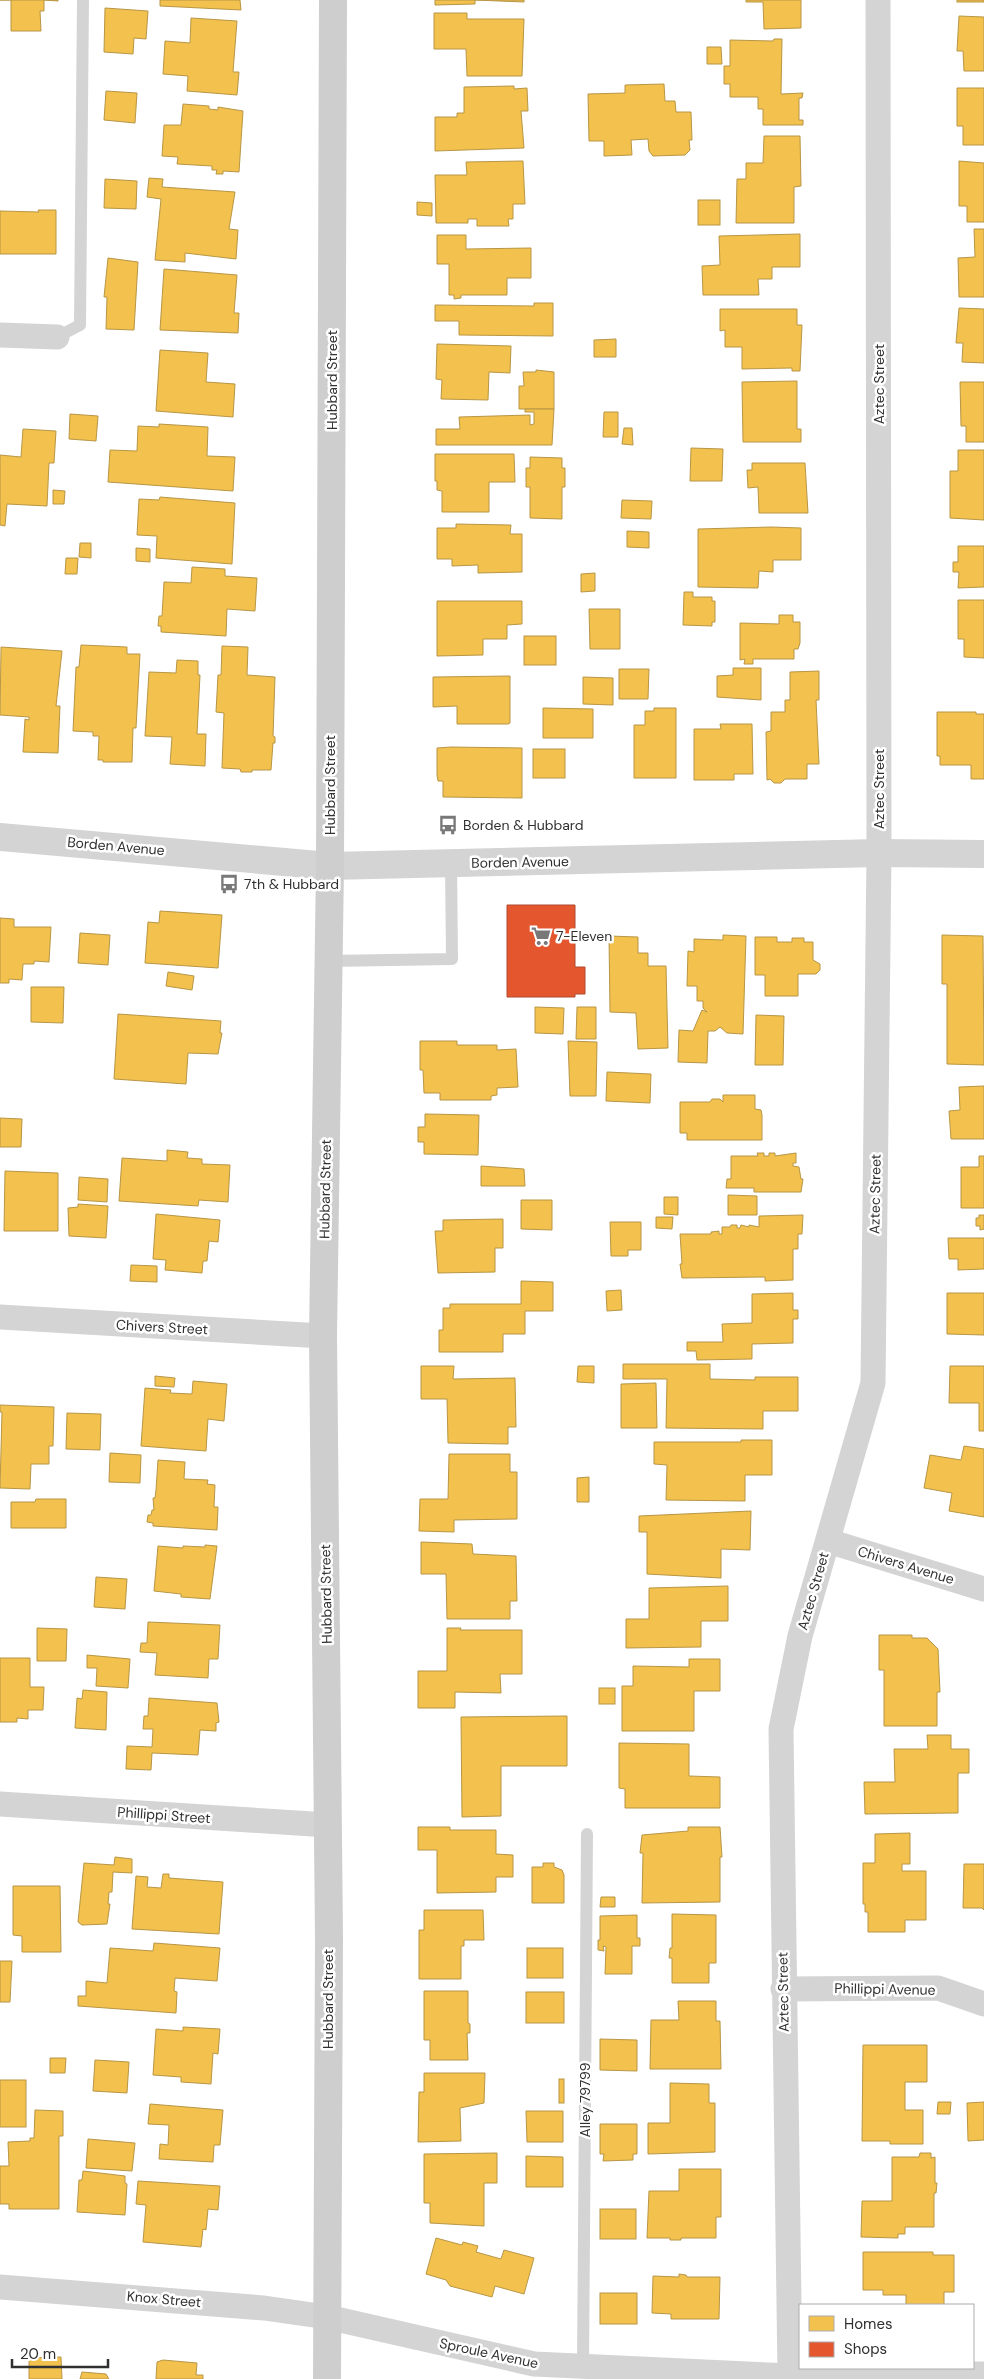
<svg xmlns="http://www.w3.org/2000/svg" width="984" height="2379" font-family="'DM Sans',sans-serif">
<style>
.homes{fill:#f2c14e;stroke:#b89645}
.shops{fill:#e4572e;stroke:#ae4b2f}
.lines{fill:none;stroke-linecap:round;stroke-linejoin:round}
.service{stroke:#d4d4d4;stroke-width:12}
.minor{stroke:#d4d4d4;stroke-width:25}
.tertiary{stroke:#d4d4d4;stroke-width:28}
.secondary{stroke:#cecece;stroke-width:28}
.labels{text-anchor:middle;stroke-width:5;stroke-linejoin:round;paint-order:stroke}
.street-label{font-size:14px;fill:#303030;stroke:#fff}
.poi-label{font-size:14px;fill:#303030;stroke:#fff;text-anchor:start}
</style>
<rect width="100%" height="100%" fill="#fff"/>
<g class="homes">
<path d="M0,0h58v1l-14,-1v11h-4l1,20h-30v-31z"/>
<path d="M160,0h80l1,10 -81,-4z"/>
<path d="M435,0h89v2l-49,-2v4l-40,1z"/>
<path d="M746,0h55v28l-37,1 -1,-27h-17z"/>
<rect x="957" y="0" width="27" height="2"/>
<path d="M105,8l43,3 -2,28 -12,-1 -1,16 -29,-2z"/>
<path d="M434,13h33v6h57l-2,57h-55l-1,-27h-32z"/>
<path d="M959,16l25,1v54h-20l-1,-20h-6z"/>
<path d="M191,18l46,3 -4,51h6l-2,23 -50,-4 1,-15 -25,-2 2,-33 25,2z"/>
<path d="M774,39h8l-1,55 22,-1 -1,5h-3v22h4v5h-40v-16h-5v-12h-28v-13h-6v-18h6v-26l43,1z"/>
<path d="M707,47h14l1,17h-15z"/>
<path d="M664,84l1,17h10l1,11h15l1,28h-3l1,10 -5,5 -32,1 -4,-5 -1,-12 -17,1 1,15 -28,1v-15h-15l-1,-47 37,-1v-8z"/>
<path d="M514,86v3l13,-1 1,23h-7l3,37 -89,3v-34h22v-4h7v-26z"/>
<path d="M957,88h27v57h-21v-19h-6z"/>
<path d="M106,91l31,2 -2,30 -31,-3z"/>
<path d="M183,104l26,2v3l9,1v-3l25,4 -4,61 -16,-1v3h-7l1,-4h-5v-4l-35,-2 1,-7 -16,-1 2,-31h17z"/>
<path d="M764,136h36l1,50 -7,1v36h-58l1,-44h9v-16h17z"/>
<path d="M523,161l2,43h-12v15h-5l1,7h-32v-7h-9v4h-32l-1,-48h32l-1,-13z"/>
<path d="M959,161l25,2v59h-17v-16h-8z"/>
<path d="M149,178l14,1 -1,8 73,5 -6,37 9,1 -2,29 -51,-6v9l-30,-2 6,-61 -14,-2z"/>
<path d="M105,179l32,2 -1,28 -32,-1z"/>
<rect x="698" y="200" width="22" height="25"/>
<path d="M417,202l15,1v13l-15,-1z"/>
<path d="M38,210h18v44h-56v-43l39,1z"/>
<path d="M974,229h10v68h-25l-1,-39 17,-1z"/>
<path d="M800,234v33h-28v12h-14l1,16h-56l-1,-29 18,-1 -1,-29z"/>
<path d="M437,235h29v14l65,-1v30h-24v17h-46v3l-7,1v-4h-5v-31h-12z"/>
<path d="M108,258l30,4 -4,68 -28,-1 1,-32h-3z"/>
<path d="M164,269l73,6 -3,38h5l-1,20 -78,-3z"/>
<path d="M534,303h19v33l-94,-1v-14h-24v-16l99,1z"/>
<path d="M959,308l25,1v54l-22,-1 1,-19h-7z"/>
<path d="M720,309h77v16h5l-2,46h-8v-3l-50,1v-22h-17v-17l-5,1z"/>
<path d="M616,339v18h-22v-17z"/>
<path d="M437,344l74,2 -1,27 -21,-1 -1,28 -47,-1 1,-19 -6,-1z"/>
<path d="M160,350l48,3 -2,29 29,2 -2,33 -77,-6z"/>
<path d="M536,370l18,2v37h-35v-23h5l-1,-14h13z"/>
<path d="M797,381v48h4v13h-58l-1,-60z"/>
<path d="M960,382h24v60h-18v-16h-5z"/>
<path d="M525,409h29l-2,36h-116v-16h24l-1,-12 71,-2v10l4,-1v-12h-9z"/>
<path d="M604,412h14v25h-15z"/>
<path d="M70,414l28,2 -2,25 -27,-2z"/>
<path d="M159,424l49,3 -1,29 28,1 -2,34 -125,-9 2,-32 27,1 1,-25 21,1z"/>
<path d="M624,428h8l1,17 -11,-1z"/>
<path d="M23,429l33,2 -2,32h-5l-2,43 -40,-2 -2,22 -5,-1v-70l21,2z"/>
<path d="M691,448l32,1 -1,32h-32z"/>
<path d="M958,450h26v70l-34,-2v-47h8z"/>
<path d="M435,454h79l1,28h-26v30h-47v-21l-5,-1v-9h-2z"/>
<path d="M530,457l32,1v10h3v19h-3v32l-32,-1v-31h-4v-19h4z"/>
<path d="M752,463h53l3,50h-49l-1,-26 -10,1 -1,-18h5z"/>
<path d="M53,490l12,1 -1,13h-11z"/>
<path d="M160,497l75,6 -3,61 -76,-6 1,-22 -20,-1 2,-36 20,1z"/>
<path d="M622,500l30,1 -1,18 -30,-1z"/>
<path d="M456,524l55,1 -1,9h12v38l-44,1v-8l-26,1v-7h-15v-31h19z"/>
<path d="M771,527l30,1v32h-28v12l-14,-1 -1,17 -60,-1v-58z"/>
<path d="M627,531l22,1v16l-22,-1z"/>
<path d="M80,543h11v15l-12,-1z"/>
<path d="M958,546h26v41l-26,1 1,-16h-6v-10h5z"/>
<path d="M136,548l14,1v13l-14,-1z"/>
<path d="M66,558h12l-1,16h-12z"/>
<path d="M192,567l33,2v7l32,2 -2,33 -28,-2 -1,27 -65,-4v-6h-3l1,-10h3l2,-34 27,1z"/>
<path d="M595,573v18l-14,1v-18z"/>
<path d="M684,592h9v5h19v4h3v21h-3v4l-29,-1z"/>
<path d="M958,600h26v58l-20,-1v-18h-6z"/>
<path d="M437,601h85v23l-15,1v14h-24v16l-46,1z"/>
<path d="M589,609h31v40h-30z"/>
<path d="M779,615h14v7h7v21l-2,6h-4v10h-41v5h-9l1,-5 -5,1v-37l39,1z"/>
<rect x="524" y="636" width="32" height="29"/>
<path d="M81,645l46,2v7h13l-4,74h-3l-1,34h-29v-2h-5l1,-24h-6v-4l-20,-1 3,-64h3z"/>
<path d="M222,646l26,1 -1,28 28,2 -2,59 2,1v6h-2l-2,27h-19v2h-11l-1,-3 -18,-1 2,-55 -8,-1 2,-37h3z"/>
<path d="M1,647l61,4 -6,55h4l-2,47 -35,-1 2,-33 4,1v-3l-29,-2z"/>
<path d="M177,660l21,1v14h2l-3,59h9l-1,32 -35,-2 2,-27 -27,-1 4,-64 27,1z"/>
<path d="M733,668h28v32l-44,-3v-21l16,-1z"/>
<path d="M619,669h30l-1,30h-29z"/>
<path d="M819,671v29h-3l3,64h-12v15h-22l-4,4h-7l-4,-4 -3,1 -1,-48 5,-1v-19h14v-12h5v-28z"/>
<path d="M510,676v47l-2,1h-51v-18l-24,1v-30z"/>
<path d="M583,677l30,1v27l-30,-1z"/>
<path d="M543,708l50,1v29h-50z"/>
<path d="M654,708h22v70h-42v-53h11v-14h9z"/>
<path d="M937,712h39v2h8v65h-13v-14h-31v-9h-3z"/>
<path d="M720,724h32l1,50h-19v6h-40v-51h27z"/>
<path d="M451,747l71,1v50l-79,-1v-16h-5l-1,-6v-27z"/>
<rect x="533" y="749" width="32" height="29"/>
<path d="M160,911l62,4 -4,53 -73,-5 3,-41 11,1z"/>
<path d="M0,918l14,1v8h37l-2,35 -15,-1v3h-11l-1,16 -13,-1v4h-9z"/>
<path d="M80,933l30,2 -2,30 -30,-2z"/>
<path d="M723,935l23,1 -3,98 -16,-1 -7,-6 -5,4h-7l-1,32 -29,-1 1,-32 14,1 9,-21 5,2 -4,-4v-7h-6v-15h-10l1,-35 6,1v-13l29,1z"/>
<path d="M942,935l41,1 1,129 -37,-1v-80h-5z"/>
<path d="M609,936l29,1v16h10v13h18l2,82 -30,1 -2,-36 -26,-1z"/>
<path d="M755,937h22v5h15v-4h12v4h9v18l7,4v6l-4,4h-18v22h-33v-21h-10z"/>
<path d="M168,972l26,4 -2,14 -26,-4z"/>
<path d="M31,987h33l-1,36 -32,-1z"/>
<path d="M535,1007l29,1 -1,26 -28,-1z"/>
<path d="M577,1007h19v32h-20z"/>
<path d="M118,1014l103,7 -1,12h2l-4,21 -30,-1 -2,31 -72,-5z"/>
<path d="M756,1015l28,1 -1,49h-28z"/>
<path d="M420,1041h37v4h40v5l19,-1 2,38 -21,1v7l-6,1v4h-51v-7h-16l-1,-23h-3z"/>
<path d="M568,1041l29,1 -1,54h-26z"/>
<path d="M607,1072l44,2 -1,29 -44,-2z"/>
<path d="M984,1086v53h-33l-2,-28 11,-1 -1,-23z"/>
<path d="M723,1095h32v14l6,1 1,5v25h-75v-7h-7v-31h30l2,-3h8l3,3z"/>
<path d="M425,1114l54,1 -1,40 -54,-1v-12h-6v-15h7z"/>
<path d="M0,1118l22,1 -1,28h-21z"/>
<path d="M167,1150l21,2 -1,6 15,1v5l28,1 -2,37 -29,-2 -1,6 -79,-5 3,-43 45,3z"/>
<path d="M757,1153h7v3h5v-3h6v3l21,-3v10h-3v3l6,1 2,12h2l-2,13h-47v-4h-28l1,-9h4v-23h27z"/>
<path d="M979,1156h5v52h-23v-41h18z"/>
<path d="M481,1166l43,3 1,17h-44z"/>
<path d="M5,1171l53,2v58h-54z"/>
<path d="M79,1177l29,2 -1,23 -29,-2z"/>
<path d="M728,1195l29,1v19h-29z"/>
<path d="M664,1197h14v18l-14,-1z"/>
<path d="M521,1200h31v30l-31,-1z"/>
<path d="M78,1204l30,2 -2,32 -37,-2 -1,-28 10,-1z"/>
<path d="M156,1214l64,6 -2,22 -9,-1 -2,20h-4l-1,12 -37,-3 1,-10 -13,-1z"/>
<path d="M803,1215l-1,19h-4v15h-5v31l-28,1v-4l-83,1 -2,-14h2l-2,-30h31v-2l8,-1v3h3v-7h8l1,-2h6v3h3l1,-3 8,2v-2l10,2v-11z"/>
<path d="M979,1215h5v14l-4,1v-4h-4v-8h3z"/>
<path d="M656,1217h17l-1,12 -16,-1z"/>
<path d="M503,1219v29h-8v24l-57,1 -3,-42h8v-11z"/>
<path d="M610,1222h31v28h-13v6h-17z"/>
<path d="M948,1238h36v31l-26,1v-11h-9z"/>
<path d="M131,1265l26,1v16l-27,-1z"/>
<path d="M521,1281l32,1v29h-28v23h-22v18h-64v-22h4v-22h7v-4h71z"/>
<path d="M621,1290l1,20 -15,1 -1,-20z"/>
<path d="M793,1293v17h5v9h-5v24l-41,1v15l-55,1 -1,-9h-9v-9h36l-1,-18 30,-1v-29z"/>
<path d="M947,1293h37v42l-37,-1z"/>
<path d="M623,1364h87v15l45,1v-3h43v34h-35v18l-97,-1 1,-49h-44z"/>
<path d="M421,1366h33l-1,13 62,-1 1,49h-8v17l-60,-1 -1,-44h-26z"/>
<path d="M578,1366h16v17l-17,-1z"/>
<path d="M950,1366h34v65h-5v-28h-30z"/>
<path d="M155,1376l20,2 -1,9 -19,-1z"/>
<path d="M193,1381l34,3 -3,37 -16,-2 -2,32 -65,-5 4,-58 26,2 -1,3 22,1z"/>
<path d="M656,1383l1,45h-36v-44z"/>
<path d="M0,1405l54,2 -1,39h-4v18h-18l-1,25 -30,-1 2,-76h-2z"/>
<path d="M67,1413l34,1 -1,36 -34,-1z"/>
<path d="M741,1440h31v35h-27v26l-79,-1 1,-35 -13,-1v-22h87z"/>
<path d="M964,1446l20,3v68l-35,-6 3,-18 -28,-5 6,-33 31,5z"/>
<path d="M110,1453l31,2 -1,28 -31,-1z"/>
<path d="M449,1454h61v18h7v47l-63,1v12l-35,-1 1,-32h28z"/>
<path d="M158,1460l27,2 -1,17 24,1 -1,4 8,1 -1,22h4l-1,23 -64,-4v-3l-6,-1 1,-7h3l1,-5h2l-1,-12h2l1,-8z"/>
<path d="M589,1477v25h-12v-24z"/>
<path d="M36,1499h30v29h-55v-26h24z"/>
<path d="M751,1511l-1,39 -29,-1v29l-74,-4v-42h-8v-16z"/>
<path d="M421,1542l51,2 1,10 43,2 1,45h-7v18h-63l-1,-45h-25z"/>
<path d="M205,1545l12,1 -7,53 -29,-2v-3l-27,-3 4,-45 25,2v-2l22,1z"/>
<path d="M96,1577l31,2 -2,30 -31,-2z"/>
<path d="M728,1586v35h-27v26l-75,1v-29h23v-31z"/>
<path d="M148,1622l72,3 -2,34h-9l-1,19 -53,-3 2,-22 -17,-1 1,-9h6z"/>
<path d="M37,1628l30,1 -1,32h-29z"/>
<path d="M447,1628h14l-1,2h62v44h-22l1,19 -46,-1v16h-37v-37h29z"/>
<path d="M879,1635h33v3h15l11,11 2,43h-3v34h-53v-56h-5z"/>
<path d="M87,1655l43,4 -2,29 -32,-2 1,-18h-10z"/>
<path d="M0,1658h30v29h14l-1,23h-15v9l-11,-1v4h-17z"/>
<path d="M689,1659h31v32h-26v40h-72v-45h11v-20l56,1z"/>
<rect x="599" y="1688" width="16" height="16"/>
<path d="M83,1690l24,2 -1,38 -31,-2 2,-30 5,1z"/>
<path d="M149,1698l68,5 2,19 -3,1v8l-16,-1 -2,25 -46,-2 -1,17 -25,-1 1,-23 25,1 1,-18h-10l1,-13h4z"/>
<path d="M567,1716v50h-66v50l-39,1 -1,-100z"/>
<path d="M927,1735h24v14h18v24h-11v40l-93,1 -1,-32h31l-1,-33h34z"/>
<path d="M619,1743l70,1v32l31,1v31h-95v-19l-6,-1z"/>
<path d="M418,1827h32v3h46v24l17,1v22h-17v15l-59,1v-43h-19z"/>
<path d="M688,1827h32l2,30h-2v45l-78,1 1,-50h-3l2,-18 46,-4z"/>
<path d="M910,1833v31h-8v7h24v49h-21v12h-37v-20h-3v-8h-2v-41h12v-29z"/>
<path d="M115,1857l17,2v14l-19,-1 -1,20h-3l-1,12h2l-3,20 -25,1 -4,-3 6,-59 30,2z"/>
<path d="M543,1863h11v4l8,3 2,5v28h-32v-36h11z"/>
<path d="M964,1864h20v46l-2,-2h-19z"/>
<path d="M163,1874h6v4l54,4 -4,52 -87,-5 4,-53 12,1 -1,10 14,1z"/>
<path d="M13,1886h47l1,66h-39v-16l-9,-1z"/>
<path d="M601,1897h14v10h-15z"/>
<path d="M424,1910h59l1,30h-20v6h-3v33h-42v-49h5z"/>
<path d="M672,1914l44,1v48h-7v20h-37v-25h-3l1,-10h2z"/>
<path d="M637,1915v23h3v8h-8v28h-27l1,-27 -3,-1 1,5 -6,-1v-10h2v-24z"/>
<path d="M154,1943l66,5 -3,33 -42,-3 -1,13 3,1 -1,21 -98,-7v-10h8v-15l21,2 3,-35 43,3z"/>
<rect x="527" y="1948" width="36" height="30"/>
<path d="M0,1961h12l-2,41h-10z"/>
<path d="M424,1991h44v32l2,1v9h-3l1,27h-38v-20h-6z"/>
<rect x="526" y="1992" width="38" height="31"/>
<path d="M678,2001h38v20h4l1,48h-71l1,-49h28z"/>
<path d="M183,2027l37,2 -2,25 -5,-1 -2,31 -30,-2v-5l-28,-2 3,-46 27,2z"/>
<path d="M600,2039l37,1v31l-37,-1z"/>
<path d="M863,2045h64v37h-22v28h18v34h-33v-3h-28z"/>
<path d="M50,2058h16l-1,15h-15z"/>
<path d="M95,2060l34,2 -2,31 -34,-2z"/>
<path d="M424,2073h61l-1,30 -24,5 1,33 -43,1 1,-50h5z"/>
<rect x="559" y="2079" width="5" height="24"/>
<rect x="0" y="2080" width="26" height="47"/>
<path d="M670,2083l39,1v19h6v49l-67,2v-31h22z"/>
<path d="M938,2102h13l-1,12h-13z"/>
<path d="M984,2102v38l-16,1 -1,-38z"/>
<path d="M150,2104l73,6 -3,35h-6l-1,17 -54,-3 1,-15 8,1 1,-20 -21,-1z"/>
<path d="M35,2110l28,1v25h-4v73h-50v-5h-9v-38h9l-1,-24 22,-1v-3h4z"/>
<path d="M526,2111h37v31h-36z"/>
<path d="M600,2124h37v30h-4v6l-30,1 1,-7h-4z"/>
<path d="M88,2139l47,4 -3,28 -46,-3z"/>
<path d="M497,2153v30h-13v43l-54,-3v-20h-6v-49z"/>
<path d="M920,2153h11v5l4,-1v26h2l-1,10h-2v34h-29v7h-7v4l-37,-1 1,-36h30v-44h27z"/>
<path d="M526,2156l37,1v30h-37z"/>
<path d="M679,2169h42v48h-5v21h-35v2h-11v-2h-23l2,-47h30z"/>
<path d="M83,2171l42,5v7l2,1 -2,31 -48,-3 2,-32h3z"/>
<path d="M138,2181l82,5 -2,24 -10,-1 -2,21 -3,-1 -2,18 -58,-5 3,-37 -10,-1z"/>
<rect x="600" y="2209" width="36" height="30"/>
<path d="M436,2238l26,7 1,-3 15,4 -2,6 25,7 3,-9 30,8 -10,36 -29,-8 -3,11 -42,-11 -4,-6 -20,-6z"/>
<path d="M863,2252h70v3h21v37h-10v13h-38v-10h-23v-5h-20z"/>
<path d="M679,2274l7,1 1,2h33l-1,42h-48v-5l-19,-1 1,-37 26,1z"/>
<rect x="600" y="2293" width="37" height="31"/>
<path d="M61,2357l1,22h-33v-21z"/>
<path d="M163,2360l34,3 -1,12h7v4h-47l1,-17z"/>
<path d="M82,2372l24,2 3,5h-29z"/>
</g>
<path class="shops" d="M507,905h68v62h10v27h-10v3h-68z"/>
<g class="lines">
<g class="service">
<path d="M57,337l23,-12 3,-325"/>
<path d="M328,961l124,-2 -1,-96"/>
<path d="M583,2366l4,-532"/>
</g>
<g class="minor">
<path d="M0,335l57,2"/>
<path d="M0,1317l323,19"/>
<path d="M828,1541l156,48"/>
<path d="M0,1804l328,21"/>
<path d="M783,1989l155,-1 46,16"/>
<path d="M0,2287l264,21 63,9 207,47 256,12 194,-2"/>
<path d="M790,2376l-9,-647 19,-93 73,-253 6,-530 -1,-853"/>
</g>
<path class="tertiary" d="M0,837l330,29 549,-13 105,1"/>
<path class="secondary" d="M327,2379l2,-441 -6,-602 7,-470 3,-866"/>
</g>
<defs>
<symbol id="bus-bare" viewBox="-9 -9 18 18"><path d="M-5-6H5V4H4V6H2V4H-2V6H-4V4H-5ZM-3.5-4V0h7V-4ZM-3.5 1.2v1.5H-2V1.2ZM2 1.2v1.5H3.5V1.2Z" fill="#787878" stroke="#fff" stroke-width="2.5" paint-order="stroke"/></symbol>
<symbol id="supermarket-bare" viewBox="-9 -9 18 18"><path d="M-6-5.5h2.5l.6 2H6L4.5 2H-2.5L-4.4-4H-6ZM-1.5 3.2a1.3 1.3 0 1 0 .1 0ZM3 3.2a1.3 1.3 0 1 0 .1 0Z" fill="#787878" stroke="#fff" stroke-width="2.5" paint-order="stroke"/></symbol>
</defs>
<g fill-rule="evenodd">
<use href="#bus-bare" x="434" y="811" width="28" height="28"/>
<use href="#bus-bare" x="215" y="870" width="28" height="28"/>
<use href="#supermarket-bare" x="527" y="922" width="28" height="28"/>
</g>
<g class="labels">
<g class="street-label">
<text transform="translate(332 380) rotate(-90)" y="5">Hubbard Street</text>
<text transform="translate(879 384) rotate(-90)" y="5">Aztec Street</text>
<text transform="translate(330 785) rotate(-90)" y="5">Hubbard Street</text>
<text transform="translate(879 789) rotate(-90)" y="5">Aztec Street</text>
<text transform="translate(116 846) rotate(5)" y="5">Borden Avenue</text>
<text transform="translate(520 862) rotate(-1)" y="5">Borden Avenue</text>
<text transform="translate(325 1189) rotate(-89)" y="5">Hubbard Street</text>
<text transform="translate(875 1194) rotate(-89)" y="5">Aztec Street</text>
<text transform="translate(162 1327) rotate(3)" y="5">Chivers Street</text>
<text transform="translate(906 1565) rotate(17)" y="5">Chivers Avenue</text>
<text transform="translate(813 1591) rotate(-74)" y="5">Aztec Street</text>
<text transform="translate(326 1594) rotate(-91)" y="5">Hubbard Street</text>
<text transform="translate(164 1815) rotate(4)" y="5">Phillippi Street</text>
<text transform="translate(885 1989) rotate(1)" y="5">Phillippi Avenue</text>
<text transform="translate(783 1992) rotate(-91)" y="5">Aztec Street</text>
<text transform="translate(328 1999) rotate(-90)" y="5">Hubbard Street</text>
<text transform="translate(585 2100) rotate(-90)" y="5">Alley 79799</text>
<text transform="translate(164 2299) rotate(5)" y="5">Knox Street</text>
<text transform="translate(489 2353) rotate(12)" y="5">Sproule Avenue</text>
</g>
<g class="poi-label">
<text x="463" y="830">Borden &amp; Hubbard</text>
<text x="244" y="889">7th &amp; Hubbard</text>
<text x="556" y="941">7-Eleven</text>
</g>
</g>
<rect x="799" y="2304" width="175" height="65" fill="#ffffff" stroke="#acacac"/>
<rect x="809" y="2316" width="25" height="15" fill="#f2c14e" stroke="#acacac"/>
<text x="844" y="2329" font-size="15" fill="#303030">Homes</text>
<rect x="809" y="2342" width="25" height="15" fill="#e4572e" stroke="#acacac"/>
<text x="844" y="2354" font-size="15" fill="#303030">Shops</text>
<path d="M12 2359v8h96v-8" fill="none" stroke="#303030" stroke-width="2.5"/>
<text x="20" y="2359" font-size="15" fill="#303030" stroke="#ffffff" stroke-width="4" paint-order="stroke">20 m</text>
</svg>
